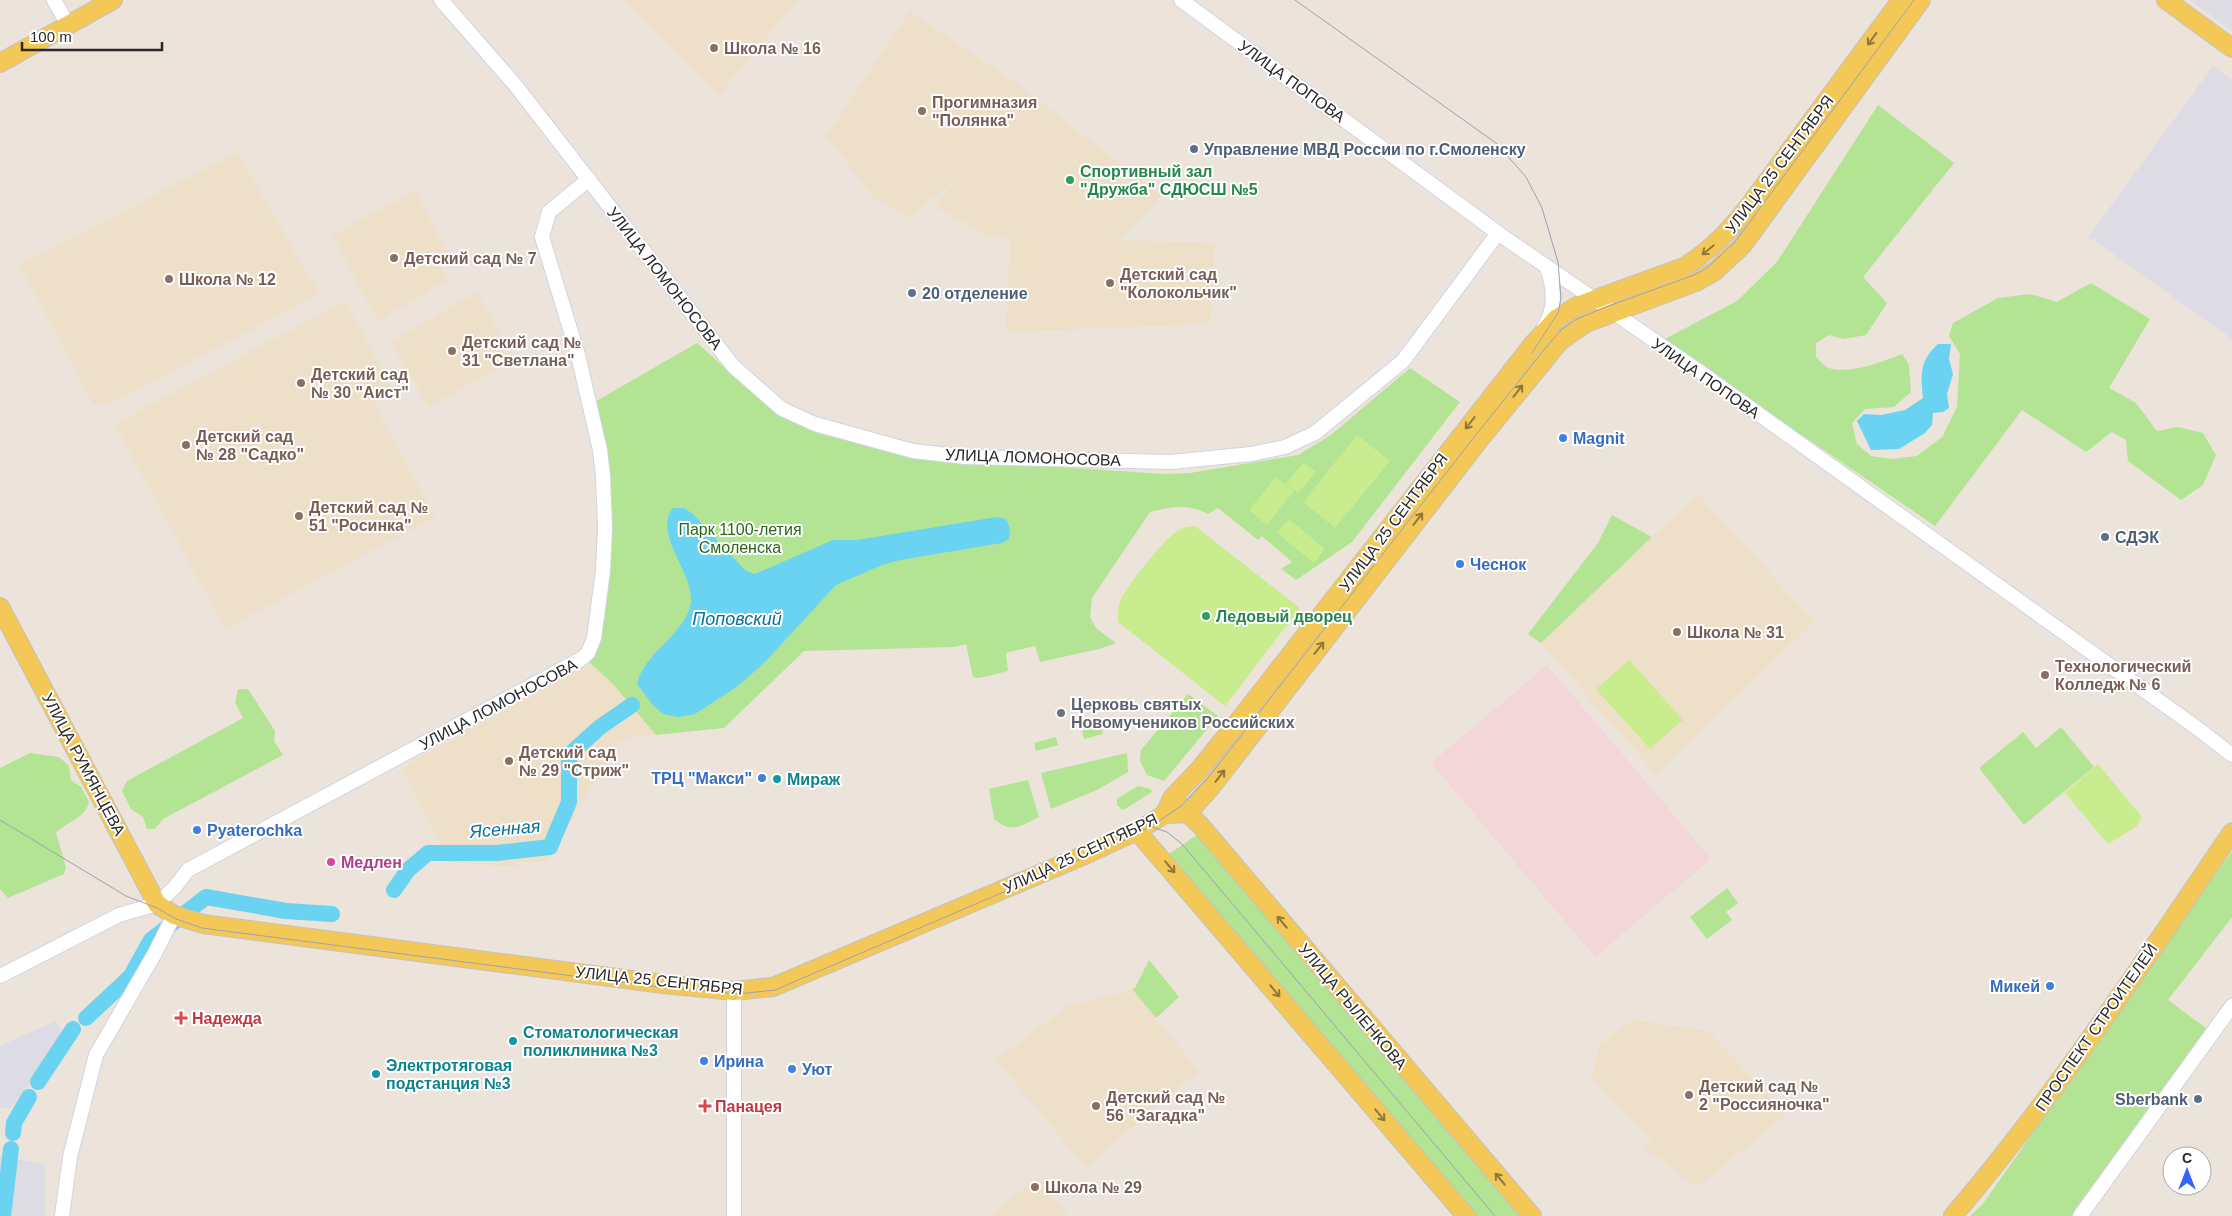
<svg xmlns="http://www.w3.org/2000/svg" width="2232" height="1216" font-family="Helvetica,sans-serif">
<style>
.industrial{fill:#dddbe4}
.education{fill:#eee0c8}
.medical{fill:#f3d6d9}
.green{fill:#b3e494}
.pitch{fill:#c9ec8f}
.water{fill:#69d3f1}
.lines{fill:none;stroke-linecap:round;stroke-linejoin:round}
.river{stroke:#69d3f1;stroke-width:16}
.minor-casing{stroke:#cfd4e2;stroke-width:16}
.major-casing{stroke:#c3c3c3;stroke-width:20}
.minor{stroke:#fff;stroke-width:14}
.major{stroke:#f4c856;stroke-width:18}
.tram{stroke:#9da1b4;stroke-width:1}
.oneway{stroke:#8e7840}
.education-dot{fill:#8d6e63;stroke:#fff;stroke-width:2}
.service-dot{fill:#5c6f8a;stroke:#fff;stroke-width:2}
.leisure-dot{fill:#2e9e5b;stroke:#fff;stroke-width:2}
.shop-dot{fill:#3f7fe0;stroke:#fff;stroke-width:2}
.worship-dot{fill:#6b7280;stroke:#fff;stroke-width:2}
.culture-dot{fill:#0f9aa8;stroke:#fff;stroke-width:2}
.hotel-dot{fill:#d1479c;stroke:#fff;stroke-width:2}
.health-dot{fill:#e0444e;stroke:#fff;stroke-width:2}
.labels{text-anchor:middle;stroke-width:4;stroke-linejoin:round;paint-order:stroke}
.education-label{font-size:16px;font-weight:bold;fill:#785e54;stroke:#fff;text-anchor:start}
.street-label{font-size:16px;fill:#292929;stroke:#fff}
.service-label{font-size:16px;font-weight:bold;fill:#4e5e75;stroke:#fff;text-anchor:start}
.leisure-label{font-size:16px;font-weight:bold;fill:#27864d;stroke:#fff;text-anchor:start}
.shop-label{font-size:16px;font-weight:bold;fill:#366cbe;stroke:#fff;text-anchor:start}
.park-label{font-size:16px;fill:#2b6717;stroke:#fff}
.worship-label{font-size:16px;font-weight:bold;fill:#5b616d;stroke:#fff;text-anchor:start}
.culture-label{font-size:16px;font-weight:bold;fill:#0d838f;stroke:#fff;text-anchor:start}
.hotel-label{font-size:16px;font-weight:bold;fill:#b23c85;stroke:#fff;text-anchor:start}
.health-label{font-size:16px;font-weight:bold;fill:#be3a42;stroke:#fff;text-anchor:start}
.water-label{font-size:18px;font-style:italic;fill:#0a709c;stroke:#fff}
</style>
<rect width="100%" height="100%" fill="#ece3da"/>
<g class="industrial">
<path d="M2190,0h42v31z"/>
<path d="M2213,66l19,14v259l-140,-100h-5z"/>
<path d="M55,1021l11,15 -56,73 -10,-2v-61z"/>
<path d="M0,1156l45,8v52h-45z"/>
</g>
<g class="education">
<path d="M623,0h174l-78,95z"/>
<path d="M910,11l108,74 144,110 -45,45 98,3 -5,81 -204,8 4,-94 -23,-2 -51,-29 15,-23 -42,33 -35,-19 -48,-62z"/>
<path d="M238,153l81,141 -211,111 -15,-1 -73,-140z"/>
<path d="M415,191l34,64 -11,6 10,18 -70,42 -45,-86z"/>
<path d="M477,292l36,68 -85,47 -37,-65z"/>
<path d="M345,301l49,92 -20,11 61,113 -210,112 -110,-205z"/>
<path d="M1698,494l116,128 -158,152 -115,-131z"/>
<path d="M589,662l23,21 44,52h-22l-15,8 -9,11 -62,108h-31l-1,5 -70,-5 -3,-13 -42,-81 177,-98z"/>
<path d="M1132,989l67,82 -113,96 -90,-107 72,-54z"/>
<path d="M1632,1020l76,11 79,83 -90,73 -53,-40 7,-8 -60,-63 9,-32z"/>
<path d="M1037,1177l31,39h-76z"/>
</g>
<path class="medical" d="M1547,665l164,194 -116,98 -164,-194z"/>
<g class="green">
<path d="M1878,105l76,58 -91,114 24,26 -21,32 -23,4 -14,-4 -13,8v14c4,4 10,11 16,12 23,4 49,-7 70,-15l7,11 2,27 -17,15 -29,2 -13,14 5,21 14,12 21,3 25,-3 25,-19 15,-30 3,-53 -11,-18 4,-13 45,-25 32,-4 27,8 34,-19 59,36 -41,69 27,15 21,28 21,-4 25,6 13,22 -13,30 -22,15 -53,-39 -2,-21 -14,-8 -26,20 -64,-42 -87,116 -272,-186 74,-39 40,-39z"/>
<path d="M697,343l64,57 58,34 91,21 56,6 199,13 25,-1 108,-18 33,-20 79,-67 50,34 -108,140 -56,38 -15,-11 11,-7 -30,-26 -4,4 -40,-32 -10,6c-20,-11 -37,-7 -58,-2l-58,86 -2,19 6,11 20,15 -17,6 -59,13 -5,-16 -29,7 2,18 -29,7 -6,-1 -7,-33 -12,3 -150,4 -80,77 -68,7 -44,-52 -23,-21 16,-44 6,-122 -18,-93z"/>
<path d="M1612,515l40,22 -111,106 -13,-9 70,-91z"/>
<path d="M238,689h10l27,42 -1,10 9,14 -120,64 -8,10h-8l-4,-12 -12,-8 -9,-18 5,-10 116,-63 -8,-16z"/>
<path d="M1188,694l30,22 -54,65 -17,-6 -7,-14 1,-11z"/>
<path d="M1101,726l2,8 -19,5 -2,-8z"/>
<path d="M2061,727l33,40 -70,58 -45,-57 44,-36 13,16z"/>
<path d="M1056,737l2,8 -22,6 -2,-8z"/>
<path d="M30,753l29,4 10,9 2,14 10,7 8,15c-4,17 -22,19 -33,31l10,34 -2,7 -56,24 -8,-9v-121z"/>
<path d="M1127,753l1,19 -29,17 -48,20 -10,-36z"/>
<path d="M1028,780l11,37c-19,9 -28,17 -45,2l-5,-30z"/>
<path d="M1138,786l13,3 1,3 -29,18 -6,-5v-6z"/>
<path d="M1198,834l325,382h-49l-305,-362z"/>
<path d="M2232,851v66l-64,83 42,31 -137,185h-103l12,-11z"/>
<path d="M1727,888l11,15 -12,9 6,8 -25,19 -17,-22z"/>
<path d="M1149,960l30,37 -23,21 -24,-29 3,-1z"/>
</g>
<g class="pitch">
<path d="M1357,435l33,26 -55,67 -32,-26z"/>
<path d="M1304,462l12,10 -18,21 -12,-9z"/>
<path d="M1276,477l18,14 -27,34 -18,-15z"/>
<path d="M1289,519l36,30 -11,14 -37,-30z"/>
<path d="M1195,526l105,82 -75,98 -107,-84c0,-8 0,-15 3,-23 7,-15 42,-58 55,-67 6,-5 12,-5 19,-6z"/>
<path d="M1629,660l54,60 -33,29 -54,-60z"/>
<path d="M2098,764l44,53 -6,10 -28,17 -43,-51z"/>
</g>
<g class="water">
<path d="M1938,344h13l-2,15 4,15 -6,20 2,14 -6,4 -10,1 -1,12 -7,8 -26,16 -28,1 -14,-29 7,-7 17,1 24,-5 18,-12c-2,-23 -4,-37 15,-54z"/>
<path d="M673,508h11l9,6 53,57 9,3 78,-34h24l140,-23 9,2 4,9 -1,11 -7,4 -102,17 -18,5 -46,20 -71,77 -27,24 -43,28 -16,3 -16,-3 -11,-10 -15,-20c7,-32 50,-51 54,-82 3,-29 -39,-69 -18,-94z"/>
</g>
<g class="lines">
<g class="river">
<path d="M394,890l14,-20 20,-17h69l53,-6 19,-45v-47l31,-28 32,-22"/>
<path d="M86,1018l45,-42 20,-36 55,-43 80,14 46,3"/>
<path d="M38,1082l35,-53"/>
<path d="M13,1133l1,-10 15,-26"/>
<path d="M3,1216l8,-67"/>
</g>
<defs>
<g id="minor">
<path d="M54,0l15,27"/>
<path d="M441,0l75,86 217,280 49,43 33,15 98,27 53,6 205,5 80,-8 34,-7 30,-14 88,-72 95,-128"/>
<path d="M1181,0l321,236 198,136 497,356 35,27"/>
<path d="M1543,329c13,-19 12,-40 4,-61"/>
<path d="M0,976l119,-61 38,-11 17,-16 14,-18 393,-211 7,-6 6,-15 9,-67 2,-43 -2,-52 -3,-26 -22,-95 -36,-118 7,-25 40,-33"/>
<path d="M734,991v225"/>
<path d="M62,1216l8,-59 26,-102 59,-102 19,-38"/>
<path d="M2080,1216l152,-210"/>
</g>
<g id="major">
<path d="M2166,0l66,48"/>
<path d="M0,63l113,-63"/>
<path d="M0,607l157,297 17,11 29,9 460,60 71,7 39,-4 314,-133 50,-23 28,-17 7,-16 26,-27 46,-57 289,-370 23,-25 21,-13 107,-39c27,-17 46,-37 65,-61l152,-206"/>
<path d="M1179,805l22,21 331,390"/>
<path d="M1165,814l23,-1 24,-27 268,-347 80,-98 26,-18 110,-41 19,-11 27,-25 179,-246"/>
<path d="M1137,831l329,385"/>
<path d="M1953,1216c103,-121 190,-253 279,-384"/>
</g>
</defs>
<use href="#minor" class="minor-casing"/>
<use href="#major" class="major-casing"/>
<use href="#minor" class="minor"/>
<use href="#major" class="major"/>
<g class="tram">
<path d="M1295,0l201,143 30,34 16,31 16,54 3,36 -3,15 -26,40"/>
<path d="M0,820l126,76 31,12 19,11 26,9 464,60 72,6 37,-4 350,-150 27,-14 29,-20 27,-28 263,-337 77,-96 14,-16 15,-10 29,-12 88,-32 13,-7 28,-26 179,-242"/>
<path d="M1149,826l18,6 15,12 313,372"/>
</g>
</g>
<defs><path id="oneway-shaft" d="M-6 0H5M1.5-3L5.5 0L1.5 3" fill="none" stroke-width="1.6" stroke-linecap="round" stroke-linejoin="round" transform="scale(1.25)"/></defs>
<g class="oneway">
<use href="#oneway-shaft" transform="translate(1872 39) rotate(126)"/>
<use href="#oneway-shaft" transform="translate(1708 250) rotate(141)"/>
<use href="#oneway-shaft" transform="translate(1518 391) rotate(-52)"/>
<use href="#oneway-shaft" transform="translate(1470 423) rotate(128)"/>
<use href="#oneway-shaft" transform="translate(1418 519) rotate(-52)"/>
<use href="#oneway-shaft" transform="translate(1319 648) rotate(-52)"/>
<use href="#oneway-shaft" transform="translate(1220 776) rotate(-52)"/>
<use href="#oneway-shaft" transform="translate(1170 867) rotate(50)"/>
<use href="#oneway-shaft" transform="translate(1282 922) rotate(-130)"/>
<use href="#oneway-shaft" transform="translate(1275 991) rotate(50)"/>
<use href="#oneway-shaft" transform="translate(1380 1115) rotate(50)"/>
<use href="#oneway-shaft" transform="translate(1500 1179) rotate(-130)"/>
</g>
<g class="education-dot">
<circle cx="714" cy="48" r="5"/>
<circle cx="922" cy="111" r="5"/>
<circle cx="394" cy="258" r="5"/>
<circle cx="169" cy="279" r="5"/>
<circle cx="1110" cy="283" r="5"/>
<circle cx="452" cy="351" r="5"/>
<circle cx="301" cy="383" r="5"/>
<circle cx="186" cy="445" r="5"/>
<circle cx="299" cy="516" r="5"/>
<circle cx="1677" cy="632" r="5"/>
<circle cx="2045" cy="675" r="5"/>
<circle cx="509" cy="761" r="5"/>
<circle cx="1689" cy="1095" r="5"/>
<circle cx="1096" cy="1106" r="5"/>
<circle cx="1035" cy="1187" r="5"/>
</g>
<g class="service-dot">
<circle cx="1194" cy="149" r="5"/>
<circle cx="912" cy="293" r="5"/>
<circle cx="2105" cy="537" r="5"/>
<circle cx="2198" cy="1099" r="5"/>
</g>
<g class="leisure-dot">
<circle cx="1070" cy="180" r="5"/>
<circle cx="1206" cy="616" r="5"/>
</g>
<g class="shop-dot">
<circle cx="1563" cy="438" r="5"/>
<circle cx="1460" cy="564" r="5"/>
<circle cx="762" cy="778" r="5"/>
<circle cx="197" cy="830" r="5"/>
<circle cx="2050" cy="986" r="5"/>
<circle cx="704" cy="1061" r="5"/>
<circle cx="792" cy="1069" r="5"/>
</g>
<circle class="worship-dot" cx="1061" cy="713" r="5"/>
<g class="culture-dot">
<circle cx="777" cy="779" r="5"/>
<circle cx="513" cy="1041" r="5"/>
<circle cx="376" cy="1074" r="5"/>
</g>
<circle class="hotel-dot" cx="331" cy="862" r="5"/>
<g class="health-dot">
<path d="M178.5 1010.5h5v5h5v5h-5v5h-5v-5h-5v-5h5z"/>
<path d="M702.5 1098.5h5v5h5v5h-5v5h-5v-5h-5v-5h5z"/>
</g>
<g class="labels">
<g class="education-label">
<text x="724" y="54">Школа № 16</text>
<text x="932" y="108">Прогимназия<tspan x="932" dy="18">"Полянка"</tspan></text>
<text x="404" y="264">Детский сад № 7</text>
<text x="1120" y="280">Детский сад<tspan x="1120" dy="18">"Колокольчик"</tspan></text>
<text x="179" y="285">Школа № 12</text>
<text x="462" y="348">Детский сад №<tspan x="462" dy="18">31 "Светлана"</tspan></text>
<text x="311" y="380">Детский сад<tspan x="311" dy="18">№ 30 "Аист"</tspan></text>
<text x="196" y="442">Детский сад<tspan x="196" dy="18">№ 28 "Садко"</tspan></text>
<text x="309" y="513">Детский сад №<tspan x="309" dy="18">51 "Росинка"</tspan></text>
<text x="1687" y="638">Школа № 31</text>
<text x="2055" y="672">Технологический<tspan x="2055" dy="18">Колледж № 6</tspan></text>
<text x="519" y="758">Детский сад<tspan x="519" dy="18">№ 29 "Стриж"</tspan></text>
<text x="1699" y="1092">Детский сад №<tspan x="1699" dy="18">2 "Россияночка"</tspan></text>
<text x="1106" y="1103">Детский сад №<tspan x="1106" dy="18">56 "Загадка"</tspan></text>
<text x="1045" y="1193">Школа № 29</text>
</g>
<g class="street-label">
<text transform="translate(1292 81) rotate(36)" y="6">УЛИЦА ПОПОВА</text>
<text transform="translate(1779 164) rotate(-53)" y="6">УЛИЦА 25 СЕНТЯБРЯ</text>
<text transform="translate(665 278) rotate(52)" y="6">УЛИЦА ЛОМОНОСОВА</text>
<text transform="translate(1706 378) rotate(35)" y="6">УЛИЦА ПОПОВА</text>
<text transform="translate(1033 457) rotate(2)" y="6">УЛИЦА ЛОМОНОСОВА</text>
<text transform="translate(1393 522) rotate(-53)" y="6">УЛИЦА 25 СЕНТЯБРЯ</text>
<text transform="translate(498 704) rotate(-28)" y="6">УЛИЦА ЛОМОНОСОВА</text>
<text transform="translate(84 764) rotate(62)" y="6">УЛИЦА РУМЯНЦЕВА</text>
<text transform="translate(1080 853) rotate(-25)" y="6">УЛИЦА 25 СЕНТЯБРЯ</text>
<text transform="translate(659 980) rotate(6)" y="6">УЛИЦА 25 СЕНТЯБРЯ</text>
<text transform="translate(1353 1006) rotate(50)" y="6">УЛИЦА РЫЛЕНКОВА</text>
<text transform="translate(2096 1027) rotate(-55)" y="6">ПРОСПЕКТ СТРОИТЕЛЕЙ</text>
</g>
<g class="service-label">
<text x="1204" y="155">Управление МВД России по г.Смоленску</text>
<text x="922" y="299">20 отделение</text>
<text x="2115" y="543">СДЭК</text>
<text x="2188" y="1105" text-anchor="end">Sberbank</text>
</g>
<g class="leisure-label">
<text x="1080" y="177">Спортивный зал<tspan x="1080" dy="18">"Дружба" СДЮСШ №5</tspan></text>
<text x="1216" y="622">Ледовый дворец</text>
</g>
<g class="shop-label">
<text x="1573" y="444">Magnit</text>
<text x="1470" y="570">Чеснок</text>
<text x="752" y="784" text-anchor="end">ТРЦ "Макси"</text>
<text x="207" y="836">Pyaterochka</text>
<text x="2040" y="992" text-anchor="end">Микей</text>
<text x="714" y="1067">Ирина</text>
<text x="802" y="1075">Уют</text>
</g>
<g class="park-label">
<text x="740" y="535">Парк 1100-летия<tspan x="740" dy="18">Смоленска</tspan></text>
</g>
<g class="worship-label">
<text x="1071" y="710">Церковь святых<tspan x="1071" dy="18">Новомучеников Российских</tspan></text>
</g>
<g class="culture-label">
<text x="787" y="785">Мираж</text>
<text x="523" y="1038">Стоматологическая<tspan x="523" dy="18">поликлиника №3</tspan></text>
<text x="386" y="1071">Электротяговая<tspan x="386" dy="18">подстанция №3</tspan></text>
</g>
<g class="hotel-label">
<text x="341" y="868">Медлен</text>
</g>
<g class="health-label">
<text x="192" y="1024">Надежда</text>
<text x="715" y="1112">Панацея</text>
</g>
<g class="water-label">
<text x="737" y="625">Поповский</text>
<text transform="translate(505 829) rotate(-5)" y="6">Ясенная</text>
</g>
</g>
<g transform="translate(2187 1171)"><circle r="24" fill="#ffffff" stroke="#a9a9a9"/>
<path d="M0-4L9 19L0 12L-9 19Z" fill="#3463ff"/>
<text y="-8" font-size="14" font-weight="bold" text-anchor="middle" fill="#292929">С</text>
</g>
<path d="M22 42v8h140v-8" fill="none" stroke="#292929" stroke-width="2.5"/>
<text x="30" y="42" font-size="15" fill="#292929" stroke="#ffffff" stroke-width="4" paint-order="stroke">100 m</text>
</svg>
